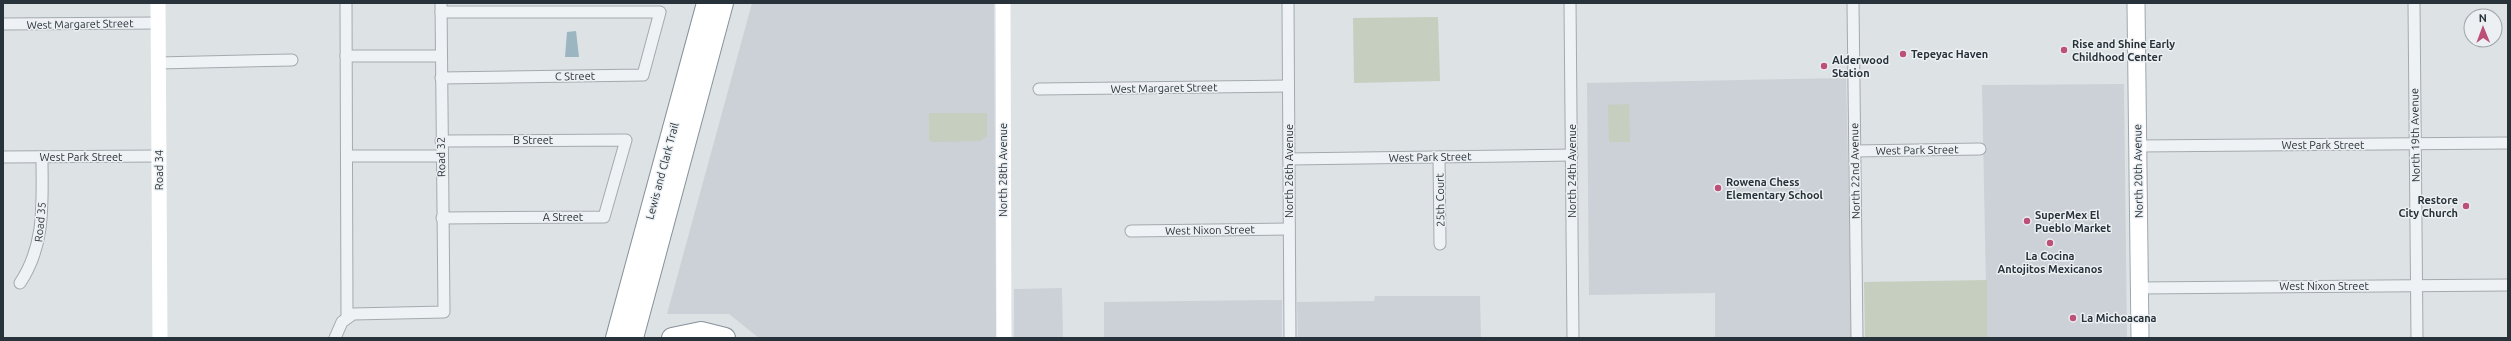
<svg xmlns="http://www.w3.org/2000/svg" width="2511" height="341" font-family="Ubuntu,sans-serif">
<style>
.built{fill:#cbd1d6}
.green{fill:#c6cebf}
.water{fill:#9cb6c1}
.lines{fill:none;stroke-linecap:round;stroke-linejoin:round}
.street-casing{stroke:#a3aaae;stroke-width:13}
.primary-casing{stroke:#9ea8af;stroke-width:19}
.highway-casing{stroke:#86929a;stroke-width:22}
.street{stroke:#eff2f4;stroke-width:11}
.secondary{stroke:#fff;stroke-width:15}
.primary{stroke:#fff;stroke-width:17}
.highway{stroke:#fff;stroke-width:20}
.poi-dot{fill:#bd5077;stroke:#ecf0f3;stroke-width:1.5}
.labels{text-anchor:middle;stroke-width:3;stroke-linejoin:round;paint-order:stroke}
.street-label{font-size:11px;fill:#28323a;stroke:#ecf0f3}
.poi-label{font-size:11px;font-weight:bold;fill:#28323a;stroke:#ecf0f3;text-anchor:start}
</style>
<rect width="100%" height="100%" fill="#dde2e5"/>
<g class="built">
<path d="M752,3h242l2,335h-237l-30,-24h-62z"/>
<path d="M1846,78l6,260h-137v-45l-126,2 -2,-212z"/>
<path d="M2124,84l3,254h-140l-5,-253z"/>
<path d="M1062,288l1,50h-49v-49z"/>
<path d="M1375,296h105l1,42h-183l-1,-36 77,-1z"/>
<path d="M1282,300v38h-178v-36z"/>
</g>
<g class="green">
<path d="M1438,17l2,64 -86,2 -1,-65z"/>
<path d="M1629,104l1,38h-21l-1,-37z"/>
<path d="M929,113h58v23l-7,5 -48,1 -3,-2z"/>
<path d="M1987,280v58h-122l-1,-56z"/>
</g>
<path class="water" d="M576,31l3,26h-14l2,-25z"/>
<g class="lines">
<defs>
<g id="street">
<path d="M346,3l1,314"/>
<path d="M1288,3l2,335"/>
<path d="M1570,3l3,335"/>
<path d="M1853,3l4,335"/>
<path d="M2414,3l3,335"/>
<path d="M441,12h219l-17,63 -202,3"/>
<path d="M3,24l155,-1"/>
<path d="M346,56h95"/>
<path d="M158,63l134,-3"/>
<path d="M1039,89l249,-3"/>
<path d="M441,141l185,-1 -22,77 -162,1"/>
<path d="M2138,146l370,-3"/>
<path d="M1855,151l125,-2"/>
<path d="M347,156h94"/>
<path d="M3,157l156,-1"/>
<path d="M1439,157l1,87"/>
<path d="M1289,159l283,-4"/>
<path d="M1131,231l158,-2"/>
<path d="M20,283c26,-39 22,-81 22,-126"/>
<path d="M2139,288l369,-3"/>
<path d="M335,338l7,-16 11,-8 91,-2 -3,-309"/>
</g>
<path id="primary" d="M2136,3l4,335"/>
<g id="highway">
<path d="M616,338l91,-335"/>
<path d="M633,338l90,-335"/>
<path d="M672,338l29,-6 24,6"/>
</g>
</defs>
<use href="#street" class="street-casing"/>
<use href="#primary" class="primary-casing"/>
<use href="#highway" class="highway-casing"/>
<use href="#street" class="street"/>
<g class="secondary">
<path d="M158,3l2,335"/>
<path d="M1003,3l1,335"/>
</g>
<use href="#primary" class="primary"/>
<use href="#highway" class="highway"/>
</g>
<g class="poi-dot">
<circle cx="2064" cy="50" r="4"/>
<circle cx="1903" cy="54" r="4"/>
<circle cx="1824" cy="66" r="4"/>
<circle cx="1718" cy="188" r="4"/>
<circle cx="2466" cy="206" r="4"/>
<circle cx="2027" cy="221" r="4"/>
<circle cx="2050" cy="243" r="4"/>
<circle cx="2073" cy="318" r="4"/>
</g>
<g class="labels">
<g class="street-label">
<text transform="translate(80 24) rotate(-1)" y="4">West Margaret Street</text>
<text transform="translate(575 76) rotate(-1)" y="4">C Street</text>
<text transform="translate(1164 88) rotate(-1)" y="4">West Margaret Street</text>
<text transform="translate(2415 135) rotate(-91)" y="4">North 19th Avenue</text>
<text x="533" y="144">B Street</text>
<text x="2323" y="149">West Park Street</text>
<text transform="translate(1917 150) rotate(-1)" y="4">West Park Street</text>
<text x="81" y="161">West Park Street</text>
<text transform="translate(441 157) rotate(-91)" y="4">Road 32</text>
<text transform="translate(1430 157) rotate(-1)" y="4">West Park Street</text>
<text transform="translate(159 170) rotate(-90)" y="4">Road 34</text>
<text transform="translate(1003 170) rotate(-90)" y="4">North 28th Avenue</text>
<text transform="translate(662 171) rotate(-75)" y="4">Lewis and Clark Trail</text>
<text transform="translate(1289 171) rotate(-90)" y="4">North 26th Avenue</text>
<text transform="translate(1572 171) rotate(-90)" y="4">North 24th Avenue</text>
<text transform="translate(1855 171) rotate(-91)" y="4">North 22nd Avenue</text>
<text transform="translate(2138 171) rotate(-91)" y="4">North 20th Avenue</text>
<text transform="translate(1440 200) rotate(-91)" y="4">25th Court</text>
<text x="563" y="221">A Street</text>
<text transform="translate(40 222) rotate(-85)" y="4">Road 35</text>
<text transform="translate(1210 230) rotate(-1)" y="4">West Nixon Street</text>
<text x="2324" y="290">West Nixon Street</text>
</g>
<g class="poi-label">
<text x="2072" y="48">Rise and Shine Early<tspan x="2072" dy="13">Childhood Center</tspan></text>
<text x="1911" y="58">Tepeyac Haven</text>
<text x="1832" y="64">Alderwood<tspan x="1832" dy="13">Station</tspan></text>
<text x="1726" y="186">Rowena Chess<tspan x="1726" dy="13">Elementary School</tspan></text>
<text x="2458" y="204" text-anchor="end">Restore<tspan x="2458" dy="13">City Church</tspan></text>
<text x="2035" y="219">SuperMex El<tspan x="2035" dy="13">Pueblo Market</tspan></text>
<text x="2050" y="260" text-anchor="middle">La Cocina<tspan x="2050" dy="13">Antojitos Mexicanos</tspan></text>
<text x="2081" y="322">La Michoacana</text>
</g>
</g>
<rect width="2511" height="341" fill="none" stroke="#28323a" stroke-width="8"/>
<g transform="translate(2483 28) rotate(359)"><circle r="19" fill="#ecf0f3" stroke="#9ea4a9"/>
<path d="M0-3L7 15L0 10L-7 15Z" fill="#bd5077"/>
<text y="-6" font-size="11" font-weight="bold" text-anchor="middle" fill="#28323a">N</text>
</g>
</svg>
